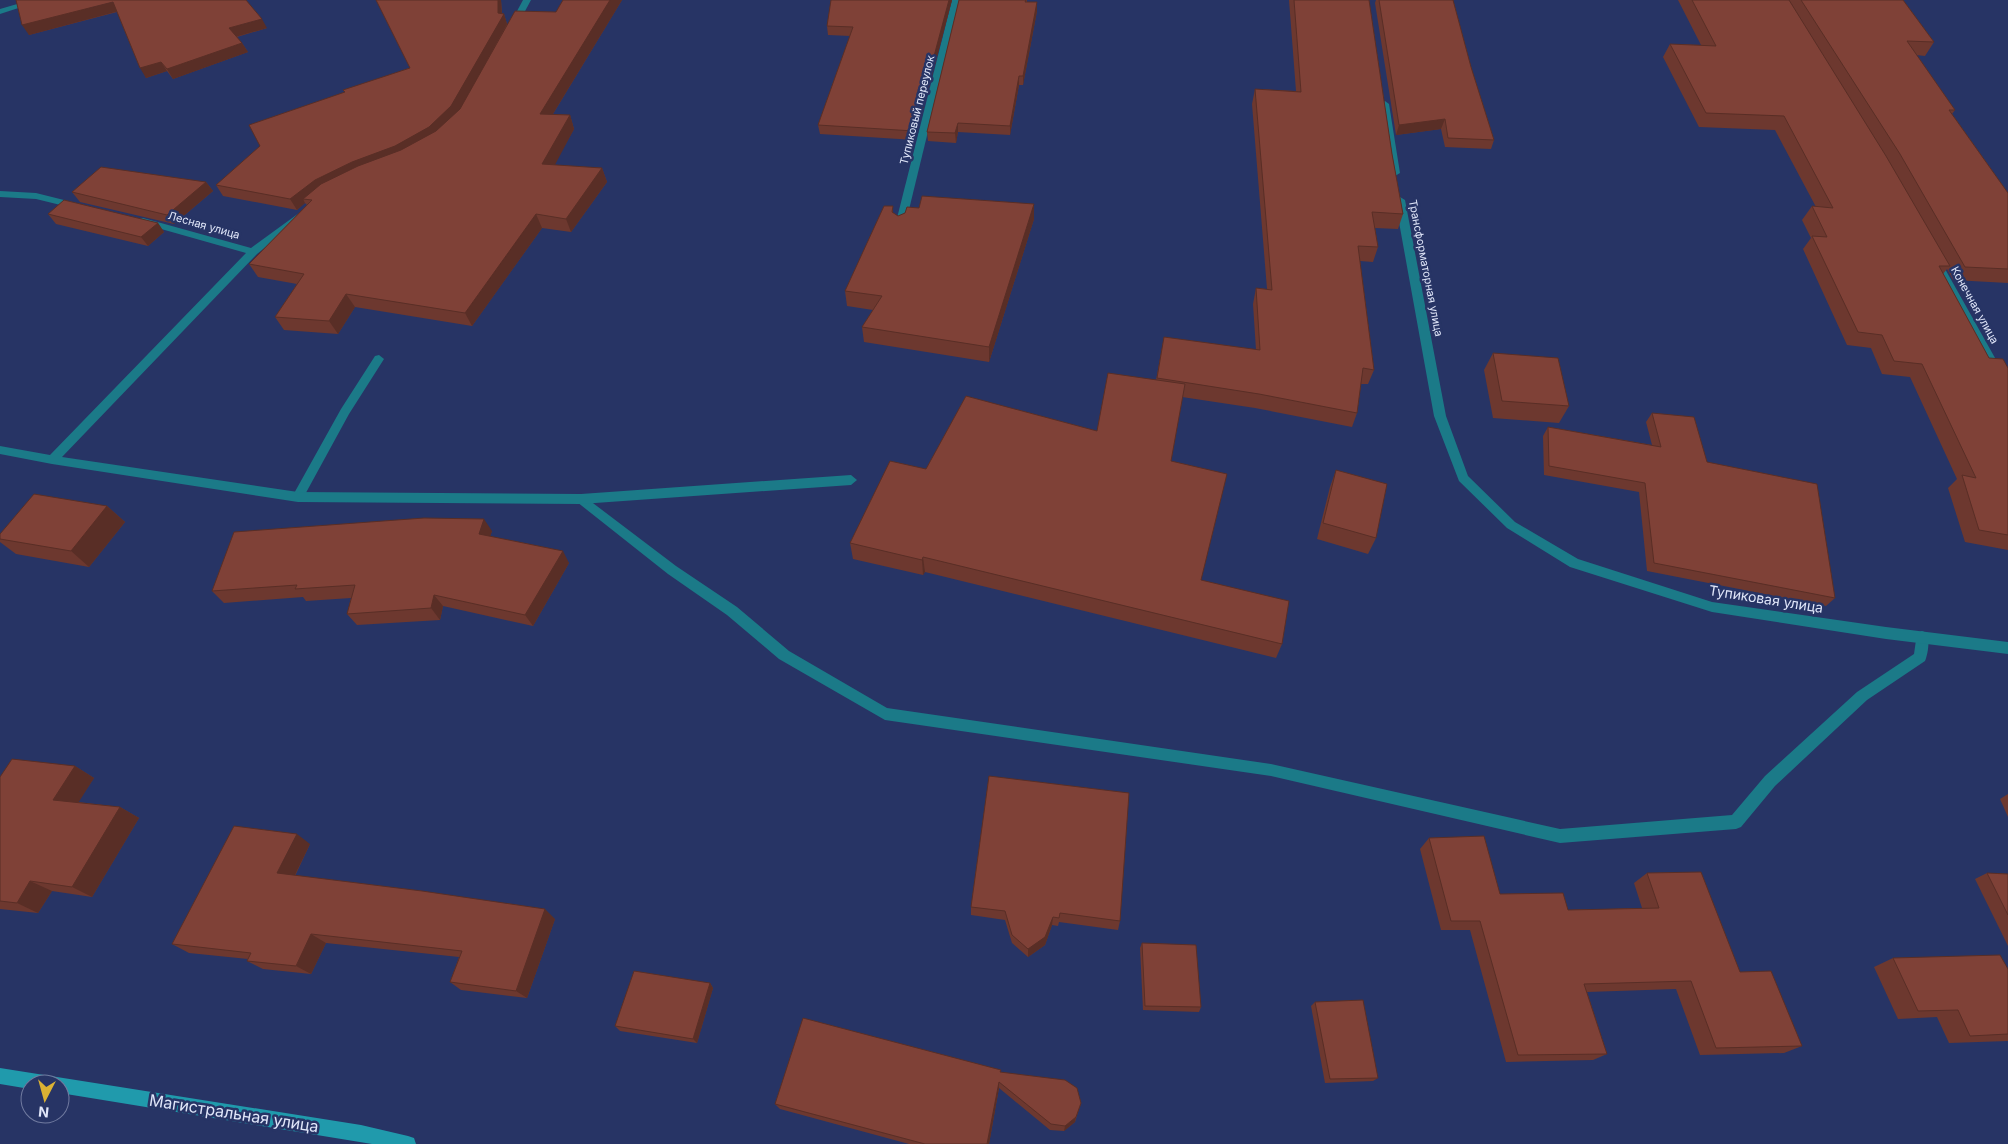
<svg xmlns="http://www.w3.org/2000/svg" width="2008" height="1144" font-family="Inter,sans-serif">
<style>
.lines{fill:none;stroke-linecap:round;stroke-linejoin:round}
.lane{fill:#1b7a88;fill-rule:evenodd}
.street{fill:#1b7a88;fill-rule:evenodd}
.secondary{fill:#209aac;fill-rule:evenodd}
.wall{fill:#6d382f}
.shaded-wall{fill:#592e26}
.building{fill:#7f4137;stroke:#592e26}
.labels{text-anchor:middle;stroke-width:5;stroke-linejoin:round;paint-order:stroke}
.far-street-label{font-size:11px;fill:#e0e6f9;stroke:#273465}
.street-label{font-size:14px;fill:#e0e6f9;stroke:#273465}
.near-street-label{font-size:16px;fill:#e0e6f9;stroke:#273465}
</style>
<rect width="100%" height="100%" fill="#273465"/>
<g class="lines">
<g class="lane">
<path d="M379,355l5,4 -35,55 -47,86h-8l-2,-3 49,-88 34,-53z"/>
<path d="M581,494l95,72 61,41 52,44 98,57 384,56 289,65 172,-14 33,-39 92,-84 57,-38 3,-21 5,-2 5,2c3,7 1,21 -2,28l-58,39 -92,86 -34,41 -5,2 -176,14 -289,-67 -386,-56 -106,-61 -52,-44 -59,-41 -91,-72 -2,-3 2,-3z"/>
</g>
<g class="street">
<path d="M31,0h12l-43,14v-5z"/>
<path d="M523,0h8l-15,28h-6l-1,-2z"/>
<path d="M952,0h8l-55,226 -5,3 -5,-3z"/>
<path d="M1385,101l4,3 11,69 -5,3 -5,-3 -9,-69z"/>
<path d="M0,191l36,2 44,11 2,2 -5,3 -41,-10 -36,-2z"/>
<path d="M1400,197l5,3 41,216 22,60 47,46 63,37 134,43 174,25 122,15v12l-122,-15 -174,-27 -142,-45 -63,-39 -48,-47 -25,-65 -39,-216z"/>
<path d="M299,213l3,1v4l-45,36 -195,203 236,35 283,2 270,-19 6,5 -6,5 -270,19 -283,-2 -246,-38 -52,-10v-8l50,9 196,-202 -106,-30v-4l3,-1 108,30z"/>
<path d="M1935,257l5,3 68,121v14l-4,-1 -74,-134z"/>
</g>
<path class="secondary" d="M0,1068l361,57 47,11 6,2 2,6h-44l-312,-51v-9h-30v5l-30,-5z"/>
</g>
<g class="wall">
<path d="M16,0l251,28 -30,9 5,6 6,9 -75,27 -6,-8 -21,7 -29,-66 -88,23z"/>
<path d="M501,0l1,13 2,1 3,10 49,-12 7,-12h59l-69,114 17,1 4,14 -20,36 48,3 5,14 -36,50 -29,-4 -70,98 -117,-19 -17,27 -54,-4 -9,-13 22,-33 -39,-7 -9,-13 58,-59 -2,-2 -8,7 -74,-14 -7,-11 128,-92 65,-25z"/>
<path d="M831,0h121l-37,140 -95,-6 -2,-9 32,-89 -22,-1 -1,-9z"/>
<path d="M959,0h68v2l10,9 -14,74h-4l-9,50 -52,-3 -2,11 -28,-2 -1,-9z"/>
<path d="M1289,0h80l23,154 11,60 -5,15 -23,-1 3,19 -5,15 -13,-1 14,109 -6,14h-7l-4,29 -5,14 -97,-19 -73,-11 -11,64 30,119 81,64 -6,14 -351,-86 -2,3 -70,-16 -3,-16 76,-74 171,-38 59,-51 8,-43 92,13 -3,-46 3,-16 11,1 -15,-185 3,-15 41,2z"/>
<path d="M1376,0h77l18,67 23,73 -3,9 -46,-2 -4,-18 -45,6 -21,-132z"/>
<path d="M1678,0h225l31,42 -9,14 -9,-1 39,55 -3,4 56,79v90l-55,-3 -6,-11 -4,5 46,84 19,10v182l-43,-8 -17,-54 9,-9 -47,-102 -28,-3 -11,-26 -24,-3 -44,-96 8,-11 -9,-18 10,-14 4,1 -41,-77 -76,-3 -36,-70 7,-13 31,1z"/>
<path d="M206,182l7,9 -39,33 -94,-22 -8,-10z"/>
<path d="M893,206v7l5,3 136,3 -45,143 -125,-20 -2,-15 11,-17 -26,-4 -2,-15z"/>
<path d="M48,214l110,9 6,9 -16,14 -92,-22z"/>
<path d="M1493,353l76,53 -10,17 -66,-5 -9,-48z"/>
<path d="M1652,413l55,49 128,136 -9,8 -179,-35 -8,-79 -95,-17 -1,-39 5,-9 104,18 -6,-23z"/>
<path d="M1336,470l40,68 -8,16 -51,-15 13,-52z"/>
<path d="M107,506l18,16 -36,45 -73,-13 -16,-12v-8z"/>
<path d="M492,531l-2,5 79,27 -36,63 -90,-20 -3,14 -83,5 -10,-11 4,-16 -45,3 -3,-4 -79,6 -12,-12z"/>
<path d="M75,766l19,12 -16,24 42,5 19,11 -47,79 -40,-6 -14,22 -38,-4v-132z"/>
<path d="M989,776l131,145 -2,9 -59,-8 -1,4 -6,-1 -7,20 -17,12 -16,-14 -7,-23 -34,-5v-8z"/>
<path d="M2008,794v23l-8,-18z"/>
<path d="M1429,838l71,56 68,16 74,-2 -8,-25 13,-10 93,99 62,74 -18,7 -84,2 -24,-66 -89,3 20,62 -14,6 -87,2 -36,-132h-29l-21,-81z"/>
<path d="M310,844l-15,32 260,43 -28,79 -66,-8 -11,-8 9,-25 -133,-14 -15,31 -48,-5 -16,-8 1,-2 -59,-6 -17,-9z"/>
<path d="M1987,873l21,1v72l-33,-67z"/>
<path d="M1142,943l59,64 -2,5 -56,-2 -3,-62z"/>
<path d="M1893,958l115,11v72l-59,2 -12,-26 -39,2 -24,-52z"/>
<path d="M710,983l3,5 -16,55 -77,-12 -5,-5z"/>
<path d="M1315,1002l63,76 -5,3 -48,2 -14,-77z"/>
<path d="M1001,1072l80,31 -6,19 -11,9 -14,-1 -51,-42 -10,56h-80l-129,-35 -5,-5z"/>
</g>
<g class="shaded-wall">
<path d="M498,0h3l1,16 2,-2 3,10 -51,93 -22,20 -131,62 2,4 -8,7 -7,-11 25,-19 37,-18 146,-149z"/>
<path d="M610,0h12l-77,127 -5,-13z"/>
<path d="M949,0h3l-37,140 -1,-9z"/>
<path d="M113,2l6,9 -90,24 -7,-10z"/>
<path d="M1037,2v9l-14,74v-9z"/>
<path d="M262,19l5,9 -32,9 -6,-9z"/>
<path d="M242,43l6,9 -75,27 -6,-10z"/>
<path d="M161,62l6,9 -21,7 -6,-10z"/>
<path d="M1019,76v9l-9,50v-9z"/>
<path d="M570,115l4,14 -26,49 -6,-14z"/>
<path d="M1445,119l-4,10 -45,6 3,-10z"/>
<path d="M958,123v9l-2,11 -1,-10z"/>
<path d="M602,168l5,14 -36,50 -5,-13z"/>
<path d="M206,182l7,9 -39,33 -7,-9z"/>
<path d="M1034,204v15l-45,143v-15z"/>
<path d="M536,214l6,14 -70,98 -7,-13z"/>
<path d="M158,223l6,9 -16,14 -7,-9z"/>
<path d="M346,294l9,13 -17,27 -9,-13z"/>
<path d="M107,506l18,16 -36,45 -18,-16z"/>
<path d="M484,519l8,12 -5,15 -8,-12z"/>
<path d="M563,551l6,12 -36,63 -8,-11z"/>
<path d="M923,557l2,15 -2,3 -1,-15z"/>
<path d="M434,595l9,11 -3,14 -9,-12z"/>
<path d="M75,766l19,12 -21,33 -20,-11z"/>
<path d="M120,807l19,11 -47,79 -20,-10z"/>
<path d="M297,834l13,10 -19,39 -14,-10z"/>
<path d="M30,881l22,10 -14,22 -21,-10z"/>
<path d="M545,909l10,10 -28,79 -11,-7z"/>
<path d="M1053,917l-1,8 -7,20 -17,12v-8z"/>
<path d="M311,934l15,9 -15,31 -15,-8z"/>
<path d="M710,983l3,5 -16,55 -4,-4z"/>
<path d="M999,1082v6l-10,56h-2z"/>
<path d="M1076,1117l-1,5 -11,9 1,-5z"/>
</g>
<g class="building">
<path d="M16,0h230l16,19 -33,9 13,15 -75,26 -6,-7 -21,6 -27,-66 -91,23z"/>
<path d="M376,0h122v13l6,1 -53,92 -22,21 -34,19 -43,16 -37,18 -25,19 -74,-14 44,-39 -11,-21 96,-33 -2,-2 67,-22z"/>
<path d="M563,0h47l-70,114 30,1 -28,49 60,4 -36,51 -30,-5 -71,99 -119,-19 -17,27 -54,-4 29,-43 -55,-10 63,-64 -9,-1 18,-15 37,-18 43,-16 35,-19 24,-22 55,-98 41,1z"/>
<path d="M831,0h118l-35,131 -96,-6 35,-98 -26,-1z"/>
<path d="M959,0h67l-1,2h12l-14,74h-4l-9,50 -52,-3 -3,10 -28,-1z"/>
<path d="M1294,0h75l23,154 11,60 -31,-2 6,35 -20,-1 16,124 -11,-2 -6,45 -98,-19 -102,-16 7,-41 96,13 -4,-62 16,2 -17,-201 46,3z"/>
<path d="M1379,0h74l18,67 23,73 -46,-2 -3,-19 -46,6z"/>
<path d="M1692,0h97l97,156 64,110h-11l50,92 14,1 5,9v167l-29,-5 -17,-55 14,3 -54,-114 -28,-3 -12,-26 -24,-3 -46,-96 15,1 -15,-31 21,2 -49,-92 -78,-3 -36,-69 46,2z"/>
<path d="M1801,0h102l31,42 -27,-1 48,69h-6l59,83v76l-43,-2 -65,-113z"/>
<path d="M101,167l105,15 -39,33 -95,-23z"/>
<path d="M922,196l112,8 -45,143 -127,-20 20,-31 -37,-5 39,-85h9l-1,6 6,4 7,-3 2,-6 12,1z"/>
<path d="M64,200l94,23 -17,14 -93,-23z"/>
<path d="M1493,353l65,5 11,48 -67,-5z"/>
<path d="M1108,373l77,11 -14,77 56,13 -26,106 88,21 -7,43 -359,-87 -1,3 -72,-17 40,-82 36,8 40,-73 131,35z"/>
<path d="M1652,413l42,4 13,45 110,22 18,114 -181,-35 -9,-80 -96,-17 -1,-39 113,20z"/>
<path d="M1336,470l51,14 -11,54 -53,-15z"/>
<path d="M34,494l73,12 -36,45 -71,-12v-5z"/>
<path d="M424,518l60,1 -5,15 84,17 -38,64 -91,-20 -3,13 -84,6 8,-29 -60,4 2,-4 -85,6 22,-59z"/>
<path d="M12,759l63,7 -22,34 67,7 -48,80 -42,-6 -13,22 -17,-2v-124z"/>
<path d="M989,776l140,17 -9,128 -60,-8 -1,5 -6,-1 -8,20 -17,12 -16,-14 -7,-24 -34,-4z"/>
<path d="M234,826l63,8 -20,39 145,18 123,18 -29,82 -66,-9 12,-31 -151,-17 -15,32 -49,-5 4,-8 -79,-9z"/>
<path d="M1484,836l16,58 63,-1 5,17 91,-2 -12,-35 54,-1 39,100 31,-1 31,75 -86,2 -25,-67 -107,3 23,70 -89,1 -38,-134h-29l-22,-83z"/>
<path d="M1987,873l21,1v41z"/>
<path d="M1142,943l54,2 5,62 -56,-1z"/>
<path d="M2000,955l8,14v65l-38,2 -12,-26 -40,1 -25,-53z"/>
<path d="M634,971l76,12 -17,56 -78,-13z"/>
<path d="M1363,1000l15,78 -48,1 -15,-77z"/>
<path d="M803,1018l198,52 -1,2 65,8 12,8 4,15 -5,14 -11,9 -14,-2 -52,-42 -12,62h-62l-150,-40z"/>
</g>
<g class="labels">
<g class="far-street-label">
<text transform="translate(917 110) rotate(-76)" y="4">Тупиковый переулок</text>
<text transform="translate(204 225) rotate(16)" y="4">Лесная улица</text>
<text transform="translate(1426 268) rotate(79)" y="4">Трансформаторная улица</text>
<text transform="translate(1975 305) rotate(61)" y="4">Конечная улица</text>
</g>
<g class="street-label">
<text transform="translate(1766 599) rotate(9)" y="5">Тупиковая улица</text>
</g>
<g class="near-street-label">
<text transform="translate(234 1113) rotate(9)" y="6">Магистральная улица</text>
</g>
</g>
<g transform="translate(45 1099) rotate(186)"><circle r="24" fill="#273465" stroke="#717ba0"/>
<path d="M0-4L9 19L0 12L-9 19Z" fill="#dbb233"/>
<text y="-8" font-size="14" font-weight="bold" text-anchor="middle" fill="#e0e6f9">N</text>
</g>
</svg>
